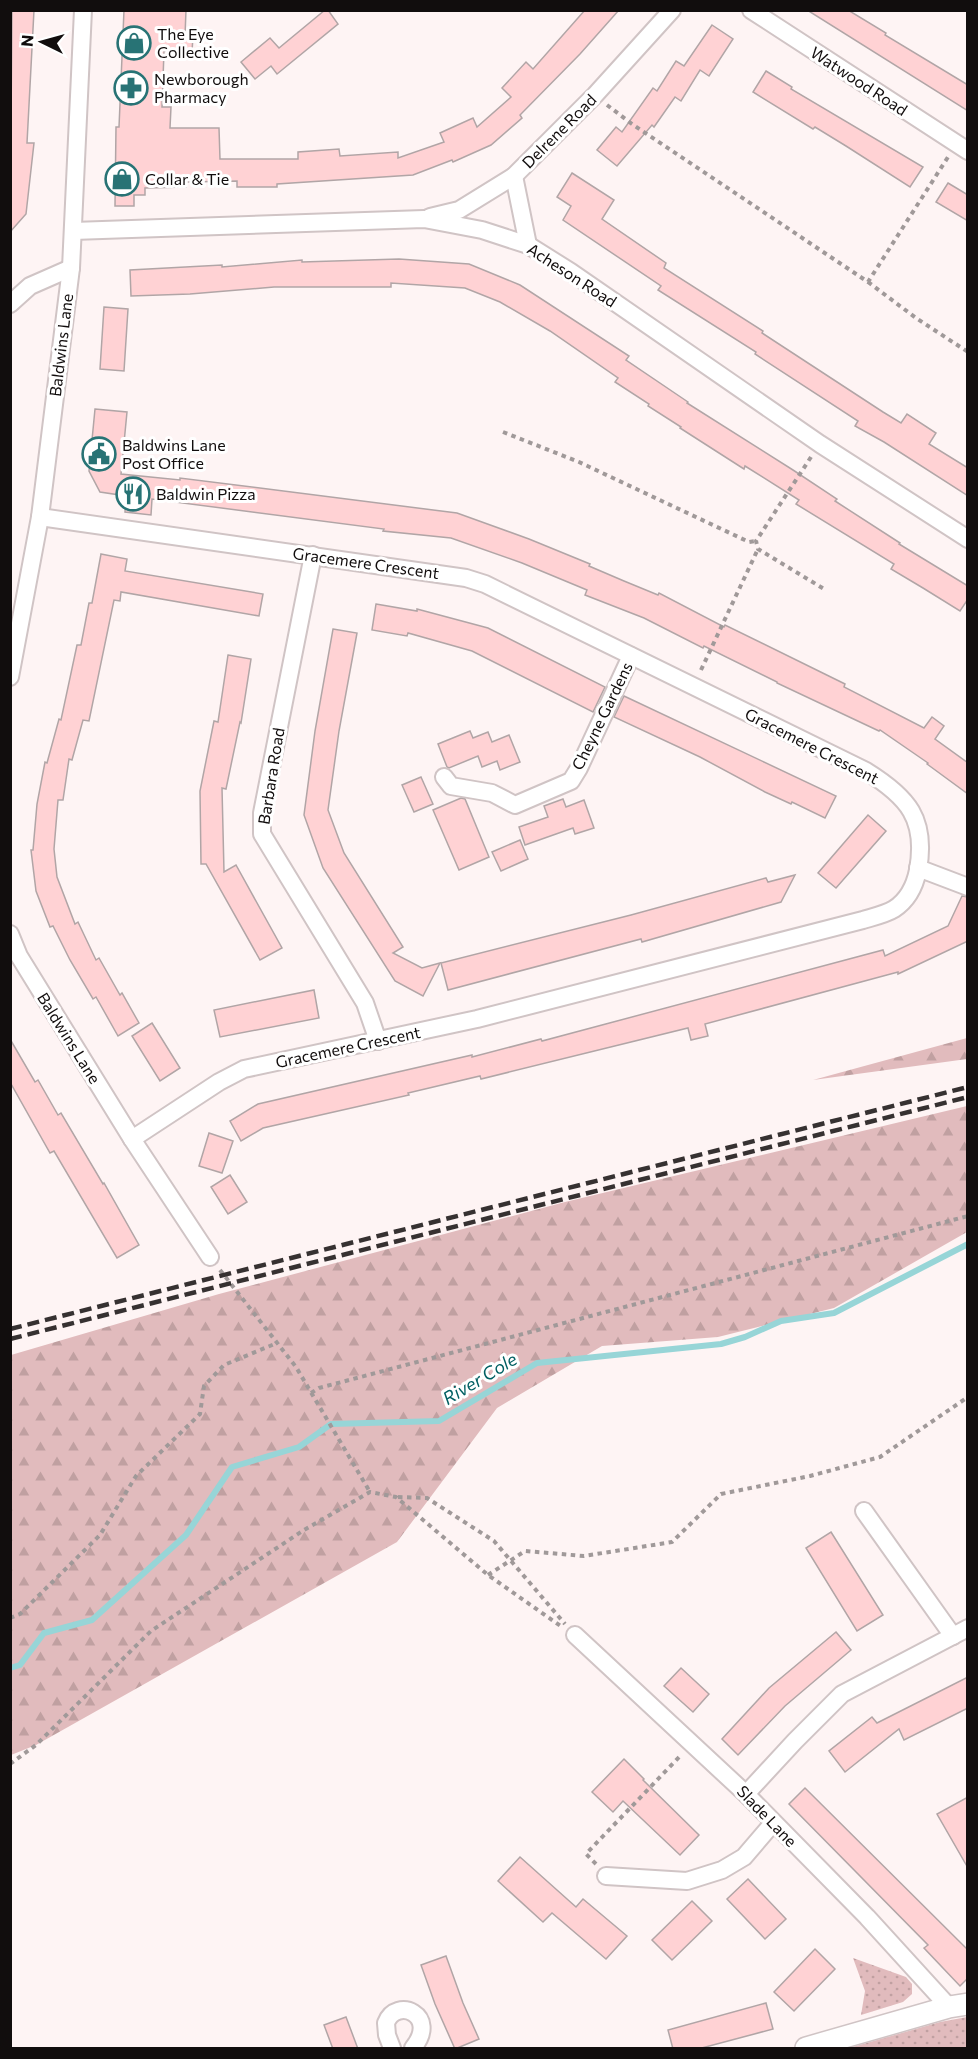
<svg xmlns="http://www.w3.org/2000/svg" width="978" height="2059" font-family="Commissioner,sans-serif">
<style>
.grass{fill:url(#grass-dots)}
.forest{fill:url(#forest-firs)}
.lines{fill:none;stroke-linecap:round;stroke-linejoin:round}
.stream{stroke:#97d5d7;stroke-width:6}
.building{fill:#ffd2d4;stroke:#b1a5a6;stroke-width:1.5}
.minor-casing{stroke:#d0c4c5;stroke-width:20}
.tertiary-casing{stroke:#d0c4c5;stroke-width:24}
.path{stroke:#a09999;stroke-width:4;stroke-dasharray:4.5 4.5;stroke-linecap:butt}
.minor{stroke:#fff;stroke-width:16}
.tertiary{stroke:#fff;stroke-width:21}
.rail{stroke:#363131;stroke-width:4.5;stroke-dasharray:12 6;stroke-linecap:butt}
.labels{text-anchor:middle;stroke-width:6;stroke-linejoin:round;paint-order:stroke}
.poi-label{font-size:16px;fill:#110d0d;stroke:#fff;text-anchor:start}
.street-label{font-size:16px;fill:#110d0d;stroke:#fff}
.water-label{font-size:18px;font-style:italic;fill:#005f62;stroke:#fff}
</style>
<defs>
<pattern id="grass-dots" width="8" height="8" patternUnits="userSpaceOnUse" patternTransform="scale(1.5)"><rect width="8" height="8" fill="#e1bbbd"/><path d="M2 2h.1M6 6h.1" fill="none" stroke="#c0a0a1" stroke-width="1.8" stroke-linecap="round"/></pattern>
<pattern id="forest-firs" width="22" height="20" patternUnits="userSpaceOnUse" patternTransform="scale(1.5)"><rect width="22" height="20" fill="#e1bbbd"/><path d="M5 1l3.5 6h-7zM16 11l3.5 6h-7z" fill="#c0a0a1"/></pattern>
</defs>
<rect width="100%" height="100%" fill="#fef4f4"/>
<g class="grass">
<path d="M853,1958l53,19 6,7v10l-9,8 -42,13 4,-24z"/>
<path d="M967,2017v31h-118l91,-26z"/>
</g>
<g class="forest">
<path d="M967,1038v21l-154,21z"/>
<path d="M967,1106v126l-133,76 -116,29 -116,9 -105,62 -100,134 -361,203 -25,10v-400l208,-61 346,-92z"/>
</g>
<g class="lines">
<path class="stream" d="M10,1668l10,-3 24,-32 48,-13 94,-85 46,-68 67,-20 32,-23 108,-3 98,-58 184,-19 24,-7 36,-16 53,-8 134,-69"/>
</g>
<g class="building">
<path d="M12,10h22l-7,133h7l-8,71 -16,18z"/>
<path d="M124,10h62l-1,26h8l-1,16 -28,-1 -2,56h9l-1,21h49l1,31h78v-7l41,-3 1,7 58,-4v6l46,-16 -4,-9 33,-15 4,9 34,-30 -9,-9 24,-26 7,7 52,-59h34l-39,44 -60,61 2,3 -31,27 -38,17 -1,-2 -39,15 -136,9v3h-40v-6l-51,1v5l-41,1v7h-11v11h-19l1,-79h3z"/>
<path d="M325,10h3l10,14 -61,50 -6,-8 -16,13 -14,-17 29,-24 9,10z"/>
<path d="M807,10h41l38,23 -1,2 83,50v26z"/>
<path d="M712,25l21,14 -24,37 -9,-6 -19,31 -6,-4 -21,30 -2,-2 -35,41 -20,-16 19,-23 6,5 31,-44 4,3 19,-30 8,5z"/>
<path d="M766,71l26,16 -1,2 132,78 -13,20 -64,-41 -31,-19 -2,2 -60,-37z"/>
<path d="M572,173l42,27 -12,19 64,44 -2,5 99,63 -1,2 121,79 18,11 6,-9 29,19 -7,11 39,24v28l-84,-54 -29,-16 3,-5 -103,-67 1,-2 -98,-62 3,-4 -98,-66 8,-14 -14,-9z"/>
<path d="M948,183l20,12v26l-32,-19z"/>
<path d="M399,259l70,5 51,21 109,71 -3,4 62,42 -1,1 106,67 44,29 -2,2 65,42 -1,1 69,42v13l-8,12 -37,-23 -32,-19 3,-5 -98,-60 3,-4 -54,-34 -1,3 -64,-41 1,-1 -33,-21 1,-2 -34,-22 3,-4 -68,-47 -50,-29 -35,-14 -74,-5v4h-117l-84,7 -59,2 -1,-26 92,-5v2l80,-7v2z"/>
<path d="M104,307l24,2 -4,62 -24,-2z"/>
<path d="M95,409l32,3 -6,62 59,6v-2l277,35 72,26 61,25 -1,2 35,15 34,14 1,-2 65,34 1,-2 120,59 -1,3 80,41 8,-11 12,9 -9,13 33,24v31l-41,-30 1,-1 -48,-33 -1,1 -102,-48v-1l-73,-36 -1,2 -59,-30 -59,-23 2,-5 -65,-27 -71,-25 -68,-7 1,-2 -232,-30 -1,16 -26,-3 1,-16 -26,-4 -11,-21z"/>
<path d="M101,554l26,5 -2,12 138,23 -4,22 -138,-24 -1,9 -6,-1 -25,121 -6,-1 -11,40 -3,-1 -6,41h-5l-4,49 3,28 18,47 3,-2 18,38 3,-2 21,37 2,-2 17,30 -21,13 -22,-39 -3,2 -23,-39 -17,-34 -3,1 -14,-36 -5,-41h2l4,-46 8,-42 2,1 12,-44 2,1 16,-75h4l8,-42h3z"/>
<path d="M376,604l41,7v-2l71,19 117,59 -12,25 -121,-61 -64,-18 -1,3 -35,-6z"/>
<path d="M333,629l24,4 -18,98 -11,79 16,43 59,94 -10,6 29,15 18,-5 -17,33 -28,-15 -72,-113 -19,-53 11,-84z"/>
<path d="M228,655l23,4 -10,64 -1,-1 -14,67 -4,-1 2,84 12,-7 46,83 -22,12 -54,-96h-5l-1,-73 14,-70 4,1z"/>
<path d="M624,696l212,100 -11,22 -33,-16 -1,2 -26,-12 -65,-35 -86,-40z"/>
<path d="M470,731l3,7 15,-6 4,10 17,-7 11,27 -20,8 -3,-9 -15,6 -4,-11 -29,12 -2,-1 -9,-23z"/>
<path d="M421,777l12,27 -19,8 -12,-27z"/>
<path d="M461,798l4,1 24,58 -30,13 -26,-60z"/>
<path d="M563,799l3,8 18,-7 10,28 -19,6 -2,-6 -48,17 -6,-18 29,-10 -4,-11z"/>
<path d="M868,815l18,16 -50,57 -18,-15z"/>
<path d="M520,840l8,19 -27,12 -9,-19z"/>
<path d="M795,875l-14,27 -139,40 -1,-3 -193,51 -7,-27 190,-48 135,-37 2,4z"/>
<path d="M962,896l6,1v44l-70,33v-2l-193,52 3,12 -17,4 -3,-12 -207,51 -1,-3 -72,17 1,2 -146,33 -22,13 -11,-20 28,-17 214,-49v2l69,-18 1,2 341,-91 2,6 63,-30z"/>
<path d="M314,990l5,28 -99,19 -6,-27z"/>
<path d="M152,1023l28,45 -20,13 -28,-45z"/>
<path d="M10,1039l25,43 3,-2 20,35 3,-2 42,71 1,-1 35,62 -22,13 -63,-107 -4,2 -40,-71z"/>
<path d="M209,1133l24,8 -11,32 -23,-7z"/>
<path d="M230,1175l17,27 -19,12 -17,-27z"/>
<path d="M831,1532l52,83 -26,16 -51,-83z"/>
<path d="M836,1632l15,18 -66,56 -47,49 -16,-16 47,-51z"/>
<path d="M681,1668l28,26 -16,18 -29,-26z"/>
<path d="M968,1677v31l-64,32 -5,-11 -54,43 -16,-21 43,-34 5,6z"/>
<path d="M624,1759l20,20 -1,1 56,55 -19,20 -57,-54 -10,11 -21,-20z"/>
<path d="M805,1788l163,162v28l-8,8 -36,-38 4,-3 -139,-141z"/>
<path d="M968,1797v71l-31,-54z"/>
<path d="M520,1857l56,50 7,-8 44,37 -21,23 -54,-46 -9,9 -45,-41z"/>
<path d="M748,1879l38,40 -21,20 -38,-40z"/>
<path d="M692,1901l20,20 -40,39 -20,-20z"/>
<path d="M815,1949l20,20 -41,42 -20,-19z"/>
<path d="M446,1956l17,47 16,36 -24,10 -20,-45 -14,-39z"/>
<path d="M766,2003l7,26 -75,20h-25l-5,-19z"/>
<path d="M346,2017l12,32h-25l-9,-24z"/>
</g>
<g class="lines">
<defs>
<g id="minor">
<path d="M751,10l217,141"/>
<path d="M514,176l14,69"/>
<path d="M430,217l29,-7 55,-34 81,-81 77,-85"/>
<path d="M73,231l351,-12 58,11 46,15 43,27 249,172 148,95"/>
<path d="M10,304l20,-18 41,-18"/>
<path d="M40,517l426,61 19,6 381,187c42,26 61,48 52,99 -3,15 -10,30 -24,39 -8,5 -21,8 -31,11l-386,99 -233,50 -25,13 -87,57"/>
<path d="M313,555l-51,258v21l103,169 13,38"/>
<path d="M10,677l30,-160 31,-249 12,-258"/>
<path d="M444,777l7,9 41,7 23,12 56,-24 8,-13 52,-112"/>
<path d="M918,868l50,19"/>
<path d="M10,934l9,22 113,183 78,118"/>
<path d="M864,1511l89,125"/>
<path d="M575,1635l171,159 121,123 82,90"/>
<path d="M746,1794l49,-53 47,-47 126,-66"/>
<path d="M606,1876l81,5 35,-11 22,-13 29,-34"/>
<path d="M392,2048l-5,-13 -1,-12c10,-27 54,-8 27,25"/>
</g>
<path id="tertiary" d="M806,2048l143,-41 19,-3"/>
</defs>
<use href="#minor" class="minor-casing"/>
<use href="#tertiary" class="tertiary-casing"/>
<g class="path">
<path d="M607,105l25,19 236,158 80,-125"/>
<path d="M868,282l48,36 52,34"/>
<path d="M503,432l76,30 170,80 7,-1"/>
<path d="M811,457l-55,84 2,8 66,40"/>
<path d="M701,670l57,-121"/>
<path d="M220,1270l76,97 74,125"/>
<path d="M311,1393l8,-5 649,-172"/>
<path d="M398,1497l29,1 67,43 71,83"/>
<path d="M488,1575l37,-24 59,5 88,-14 49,-48 89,-18 70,-19 88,-60"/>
<path d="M10,1618l10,-4 80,-79 36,-59 64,-62 4,-28 20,-21 53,-22"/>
<path d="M10,1764l26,-19 115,-114 153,-101 66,-38 26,5 92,78 74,52"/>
<path d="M596,1864l-10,-10 95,-99"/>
</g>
<use href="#minor" class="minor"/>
<use href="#tertiary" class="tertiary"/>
<g class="rail">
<path d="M10,1329l958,-242"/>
<path d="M10,1339l958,-242"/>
</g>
</g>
<defs>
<symbol id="shop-ring" viewBox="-11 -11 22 22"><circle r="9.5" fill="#fff" stroke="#287375" stroke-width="1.5"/><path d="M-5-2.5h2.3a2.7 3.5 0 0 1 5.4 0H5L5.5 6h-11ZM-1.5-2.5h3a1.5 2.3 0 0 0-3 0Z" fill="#287375"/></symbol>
<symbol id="pharmacy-ring" viewBox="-11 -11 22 22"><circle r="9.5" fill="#fff" stroke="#287375" stroke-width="1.5"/><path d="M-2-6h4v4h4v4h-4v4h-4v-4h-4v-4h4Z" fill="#287375"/></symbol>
<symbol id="civic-ring" viewBox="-11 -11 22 22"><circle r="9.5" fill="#fff" stroke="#287375" stroke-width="1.5"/><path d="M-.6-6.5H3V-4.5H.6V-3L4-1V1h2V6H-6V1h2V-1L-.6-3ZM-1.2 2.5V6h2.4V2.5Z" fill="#287375"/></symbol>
<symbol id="restaurant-ring" viewBox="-11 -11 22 22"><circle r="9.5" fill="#fff" stroke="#287375" stroke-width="1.5"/><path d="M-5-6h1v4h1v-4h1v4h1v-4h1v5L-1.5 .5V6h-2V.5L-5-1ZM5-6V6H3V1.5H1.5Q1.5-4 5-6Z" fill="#287375"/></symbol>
</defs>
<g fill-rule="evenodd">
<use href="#shop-ring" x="115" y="24" width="38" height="38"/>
<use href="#pharmacy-ring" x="112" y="69" width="38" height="38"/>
<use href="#shop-ring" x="103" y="160" width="38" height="38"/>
<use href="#civic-ring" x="80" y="435" width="38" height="38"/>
<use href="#restaurant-ring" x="114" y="475" width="38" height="38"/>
</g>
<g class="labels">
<g class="poi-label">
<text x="157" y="40">The Eye<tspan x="157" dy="18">Collective</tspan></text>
<text x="154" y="85">Newborough<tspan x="154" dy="18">Pharmacy</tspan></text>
<text x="145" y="185">Collar &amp; Tie</text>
<text x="122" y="451">Baldwins Lane<tspan x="122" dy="18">Post Office</tspan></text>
<text x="156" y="500">Baldwin Pizza</text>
</g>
<g class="street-label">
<text transform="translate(859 81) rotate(33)" y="6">Watwood Road</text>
<text transform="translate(559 131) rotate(-45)" y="6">Delrene Road</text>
<text transform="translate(572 275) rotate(33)" y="6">Acheson Road</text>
<text transform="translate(61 345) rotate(-83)" y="6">Baldwins Lane</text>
<text transform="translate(366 563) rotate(8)" y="6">Gracemere Crescent</text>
<text transform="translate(602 716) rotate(-64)" y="6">Cheyne Gardens</text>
<text transform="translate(812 746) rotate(27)" y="6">Gracemere Crescent</text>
<text transform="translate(271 776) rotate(-81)" y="6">Barbara Road</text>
<text transform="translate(69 1038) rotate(58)" y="6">Baldwins Lane</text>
<text transform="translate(348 1047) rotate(-12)" y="6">Gracemere Crescent</text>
<text transform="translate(767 1816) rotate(46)" y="6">Slade Lane</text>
</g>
<g class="water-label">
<text transform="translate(480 1379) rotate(-31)" y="6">River Cole</text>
</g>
</g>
<rect width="978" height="2059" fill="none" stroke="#110d0d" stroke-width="24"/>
<g transform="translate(42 42) rotate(275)" stroke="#ffffff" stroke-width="4.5" paint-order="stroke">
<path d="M0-4.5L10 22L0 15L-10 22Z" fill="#110d0d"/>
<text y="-9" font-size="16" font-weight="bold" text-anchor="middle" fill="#110d0d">N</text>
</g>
</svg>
